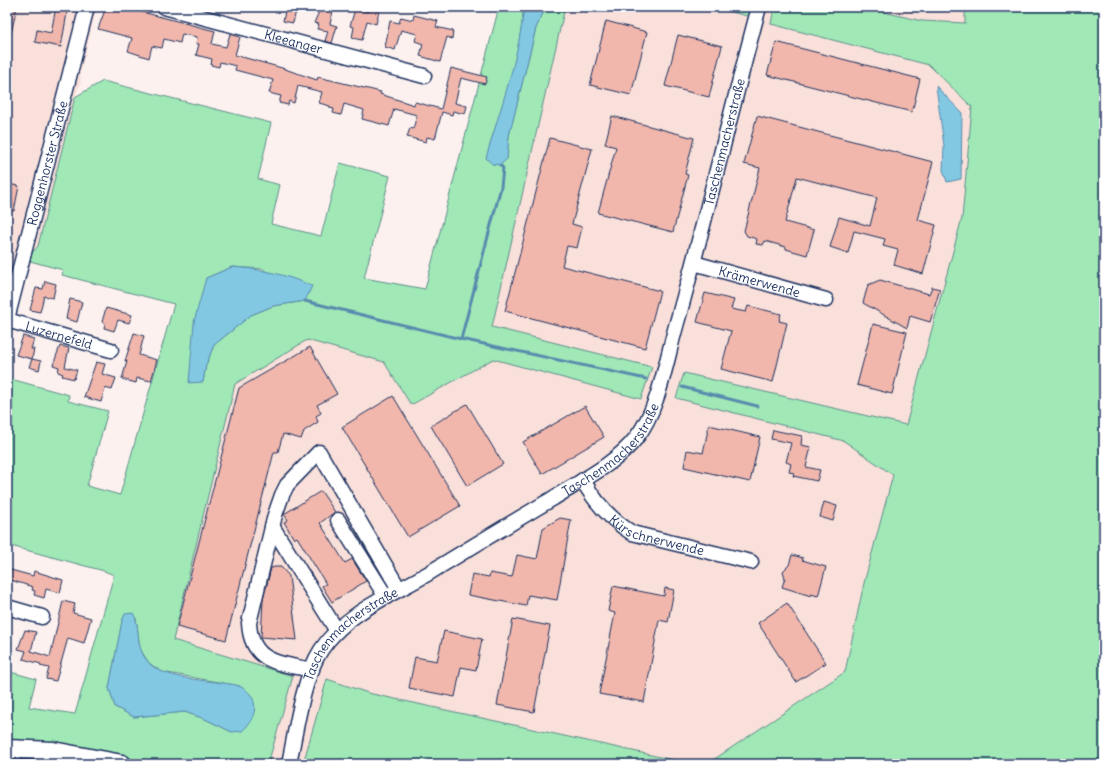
<svg xmlns="http://www.w3.org/2000/svg" width="1111" height="771" font-family="Delius,sans-serif">
<style>
.built{fill:#f9e0da;fill-rule:evenodd}
.green{fill:#a0e8b6;stroke:#5e8c8a;fill-rule:evenodd}
.water{fill:#82c8e3;stroke:#598bae}
.lines{fill:none;stroke-linecap:round;stroke-linejoin:round}
.stream{stroke:#598bae;stroke-width:3}
.building{fill:#f1b7ac;stroke:#1b2f5e}
.minor-casing{stroke:#1b2f5e;stroke-width:17}
.major-casing{stroke:#1b2f5e;stroke-width:21}
.minor{stroke:#fff;stroke-width:14}
.major{stroke:#fff;stroke-width:18}
.labels{text-anchor:middle;stroke-width:3;stroke-linejoin:round;paint-order:stroke}
.street-label{font-size:13px;fill:#1b2f5e;stroke:#fff}
</style>
<rect width="100%" height="100%" fill="#fcf1ee"/>
<filter id="ink" filterUnits="userSpaceOnUse"><feTurbulence type="fractalNoise" baseFrequency=".025" numOctaves="2"/><feDisplacementMap in="SourceGraphic" scale="8" xChannelSelector="R" yChannelSelector="G"/><feConvolveMatrix kernelMatrix="1 2 1 2 8 2 1 2 1" color-interpolation-filters="sRGB"/></filter>
<g filter="url(#ink)">
<g class="built">
<path d="M7,7h90l-17,67 1,8 -6,15 -37,149 -6,7 -25,98z"/>
<path d="M565,7h147l35,9 2,-9h25l-3,17 159,41 42,42 -10,111 -56,207 -221,-52 -9,24 168,44 49,34 -29,108 -19,89 -138,92h-15l-325,-71 -40,-13 -22,84h-37l25,-88 -120,-36 62,-256 72,-44 77,21 27,44 82,-46 148,40 10,-32 -159,-40zM936,87l25,92 -18,-9 1,-24z"/>
<path d="M862,7h103v16l-43,-2z"/>
</g>
<g class="green">
<path d="M499,7h25c-4,44 -18,89 -32,131l15,21 2,-23 27,-108 10,-21h19l-73,320 160,40 -11,32 -148,-40 -82,46 -27,-43 -77,-22 -72,44 -62,256 120,36 -25,88h-123l-92,-19 -46,-3v-71l29,8 -7,28 46,7 39,-139 -10,-4 -97,-26v-167l62,17 -1,6 40,10 -21,75 33,9 54,-191 -112,-29 1,-5 -33,-9 2,-8 6,-7 37,-149 28,-16 168,42 -13,56 22,6 -9,39 50,12 19,-73 50,13 -26,102 61,11zM232,267l31,2 42,32 -32,5 -22,9 -37,30 -8,20 -3,17 3,-104zM136,618l4,31 9,14 13,9 78,14 -8,46 -27,-13 -20,-7 -51,5 -19,-10 -6,-19 13,-66z"/>
<path d="M712,7h37l-2,9z"/>
<path d="M774,7h88l60,14 43,2v-16h139v757h-397l138,-92 19,-89 29,-108 -49,-34 -168,-43 8,-25 222,52 56,-207 10,-111 -43,-42 -158,-41z"/>
<path d="M327,679l41,14 324,71h-389z"/>
</g>
<g class="water">
<path d="M524,7h22l-10,21 -27,108 -2,23 -7,6 -8,-1 -6,-6c14,-49 33,-99 38,-151z"/>
<path d="M936,86l26,27 -1,66 -14,3 -4,-12 1,-24z"/>
<path d="M232,267c30,2 52,7 80,19l-7,15 -32,5 -22,9 -37,30 -8,20 -3,17 -14,1 5,-61 12,-44z"/>
<path d="M133,613c9,15 0,34 17,51 14,14 52,16 73,19 5,1 13,1 18,4 20,10 16,32 1,44l-10,1 -27,-13 -20,-7 -51,5 -19,-10 -6,-19 13,-67 3,-7z"/>
</g>
<g class="lines">
<g class="stream">
<path d="M305,301l156,38 185,40"/>
<path d="M461,339l40,-152 2,-19 -3,-3"/>
<path d="M682,387l75,19"/>
</g>
</g>
<g class="building">
<path d="M7,7h10l-7,31h-3z"/>
<path d="M56,7h12l-7,40 -26,-5 2,-12 14,3z"/>
<path d="M106,7h17l92,24 -3,13 14,3 4,-13 10,3 -5,18 47,13 35,12 1,-3 63,15 -1,2 34,11 1,-3 26,7 10,-41 36,9 -2,7 -24,-6 -6,25 12,3 -2,8 -12,-3 -1,4 -10,-3 -7,27 -8,-2 -1,5 -19,-5 3,-9 3,1 4,-14 -23,-6 -5,17 -27,-7 2,-9 -20,-6 -3,11 -8,-2 1,-4 -4,-1v-2l-11,-3 3,-11 -24,-6 -4,17 -5,-2 -1,4 -9,-2 2,-7 -12,-3 4,-13 -38,-10 1,-4 -16,-4 -1,5 -8,-2 1,-6 -16,-4 3,-11h-3l1,-7 -15,-3 -2,9 -16,-4 -2,9 -10,-2 -3,12 -21,-7 4,-13 -34,-9z"/>
<path d="M286,7h11l-4,16 -10,-2z"/>
<path d="M321,7h13l-4,17 7,2 -5,17 -7,-2 3,-10 -11,-2 2,-5 -5,-1z"/>
<path d="M370,8l9,3 -3,13 -9,-3 -5,19 -10,-2 2,-11 -4,-1 5,-17 14,3z"/>
<path d="M414,15l24,6 -2,6 17,4 -1,8 -5,-2 -7,25 -20,-6 3,-12 -8,-3 2,-7 -16,-4 -6,20 -10,-3 5,-26 9,2 2,-6 12,3z"/>
<path d="M606,21l41,11 -16,63 -41,-10z"/>
<path d="M678,35l44,11 -13,51 -44,-11z"/>
<path d="M776,42l144,37 -8,33 -145,-37z"/>
<path d="M612,116l82,22 -9,36 3,1 -15,57 -75,-19 18,-66 -11,-3z"/>
<path d="M757,116l176,46 -15,58 18,5 -13,49 -29,-9 4,-15 -15,-4 2,-7 -31,-8 -6,22 -18,-6 9,-30 31,9 7,-28 -80,-21 -12,45 29,8 -7,25 -21,-6v-2l-21,-6 -2,4 -7,-1 1,-5 -10,-3 -3,-5 16,-63 -16,-4z"/>
<path d="M550,138l42,11 -20,75 10,3 -5,21 -10,-2 -5,20 98,25 -15,57 -140,-37z"/>
<path d="M7,184l12,2 -5,25 -7,-1z"/>
<path d="M880,280l49,14 3,-7 8,2 -10,33 -20,-6 -3,12 -44,-25 5,-18z"/>
<path d="M45,281l11,3 -3,14 -9,-2 -4,16 -10,-2 6,-22 7,1z"/>
<path d="M705,293l29,7 -3,9 15,3 2,-6 33,8 -2,7 8,2 -14,59 -52,-13 10,-38 -34,-9z"/>
<path d="M70,299l12,3 -5,20 -11,-3z"/>
<path d="M106,308l26,7 -3,8 -11,-3 -4,11 -10,-3 1,-5 -3,-1z"/>
<path d="M873,324l34,8 -15,62 -35,-9z"/>
<path d="M134,333l10,3 -5,19 18,5 -6,21 -14,-3 -1,5 -14,-4 5,-18h-2z"/>
<path d="M23,336l11,3 -3,10h3l-2,10 -16,-4z"/>
<path d="M60,346l9,2 -4,19 12,3 -3,9 -12,-3 1,-2 -5,-2 1,-5 -6,-2z"/>
<path d="M310,347l27,47 -20,11 4,8 -5,3 2,6 -14,9 -3,8 -18,-5 -5,18h-4l-48,188 -49,-13 62,-239z"/>
<path d="M32,359l9,2 -2,9 -10,-3z"/>
<path d="M96,362l9,2 -3,10 14,4 -4,12 -7,-2 -4,14 -17,-5z"/>
<path d="M393,396l67,110 -52,31 -66,-110z"/>
<path d="M467,404l36,60 -36,22 -36,-60z"/>
<path d="M585,406l19,31 -62,37 -19,-32z"/>
<path d="M709,425l51,12 -10,45 -66,-15 3,-17 16,3z"/>
<path d="M773,430l29,6 -1,9 10,2 -5,20 14,3 -3,11 -24,-5 1,-3 -5,-1 2,-8 -5,-2 5,-19 -20,-4z"/>
<path d="M321,491l14,21 -15,11 25,40 7,-4 14,22 -34,21 -10,-16 4,-2 -29,-47 -3,2 -10,-17 4,-2 -4,-6z"/>
<path d="M824,502l13,4 -4,15 -13,-4z"/>
<path d="M560,518l11,2 -14,80 -29,-5 -2,11 -58,-11 4,-21 17,3 1,-4 22,4 5,-22 20,4 6,-31z"/>
<path d="M792,555l11,3 -1,2 24,7 -8,29 -7,-2v2l-29,-9 3,-9 -2,-7 6,-6z"/>
<path d="M275,567h6l8,9 8,64 -36,-3 2,-37 8,-32z"/>
<path d="M7,569l26,7 1,-5 29,9 -3,13 -14,-4 -2,9 -10,-3 1,-4 -3,-1 1,-3 -26,-8z"/>
<path d="M613,586l51,10 1,-8 9,2 -6,32 -9,-2 -15,82 -45,-8 16,-81 -7,-2z"/>
<path d="M63,601l12,3 -2,9 18,5 -7,25 -16,-5 -12,43 -10,-2 3,-11 -9,-2 1,-2 -18,-5 3,-8 -8,-2 7,-19 11,2 -5,19 19,6z"/>
<path d="M787,603l39,60 -30,19 -38,-59z"/>
<path d="M513,619l37,7 -16,86 -37,-7z"/>
<path d="M444,631l38,8 -6,31 -15,-3 -6,30 -46,-9 6,-31 22,4z"/>
</g>
<g class="lines">
<defs>
<g id="minor">
<path id="s1" d="M164,7l260,69"/>
<path id="s2" d="M694,263l132,37"/>
<path id="s3" d="M7,319l80,-312"/>
<path id="s4" d="M7,320l104,30"/>
<path id="s5" d="M583,480c12,23 27,39 49,53l119,29"/>
<path d="M338,520l48,77"/>
<path d="M272,526l65,105"/>
<path d="M7,607l35,10"/>
<path d="M312,670c-33,-7 -61,-7 -63,-47l26,-108 7,-20 5,-10 32,-33 80,137"/>
<path id="s6" d="M289,764c7,-34 14,-86 32,-114 25,-38 71,-55 108,-77 41,-25 82,-50 123,-74 27,-17 65,-36 84,-61 23,-29 30,-77 40,-112 30,-106 54,-213 83,-319"/>
</g>
<path id="major" d="M7,749l46,2 69,13"/>
</defs>
<use href="#minor" class="minor-casing"/>
<use href="#major" class="major-casing"/>
<use href="#minor" class="minor"/>
<use href="#major" class="major"/>
</g>
</g>
<g class="labels">
<g class="street-label">
<text dy="5" stroke="none"><textPath href="#s1" startOffset="134">Kleeanger</textPath></text>
<text dy="5" stroke="none"><textPath href="#s6" startOffset="811">Taschenmacherstraße</textPath></text>
<text dy="5" stroke="none"><textPath href="#s3" startOffset="161">Roggenhorster Straße</textPath></text>
<text dy="5" stroke="none"><textPath href="#s2" startOffset="68">Krämerwende</textPath></text>
<text dy="5" stroke="none"><textPath href="#s4" startOffset="54">Luzernefeld</textPath></text>
<text dy="5" stroke="none"><textPath href="#s6" startOffset="475">Taschenmacherstraße</textPath></text>
<text dy="5" stroke="none"><textPath href="#s5" startOffset="97">Kürschnerwende</textPath></text>
<text dy="5" stroke="none"><textPath href="#s6" startOffset="151">Taschenmacherstraße</textPath></text>
</g>
</g>
<rect width="1111" height="771" fill="none" stroke="#fff" stroke-width="24"/>
<rect x="12" y="12" width="1087" height="747" fill="none" stroke="#1b2f5e" stroke-width="1.5" filter="url(#ink)"/>
</svg>
